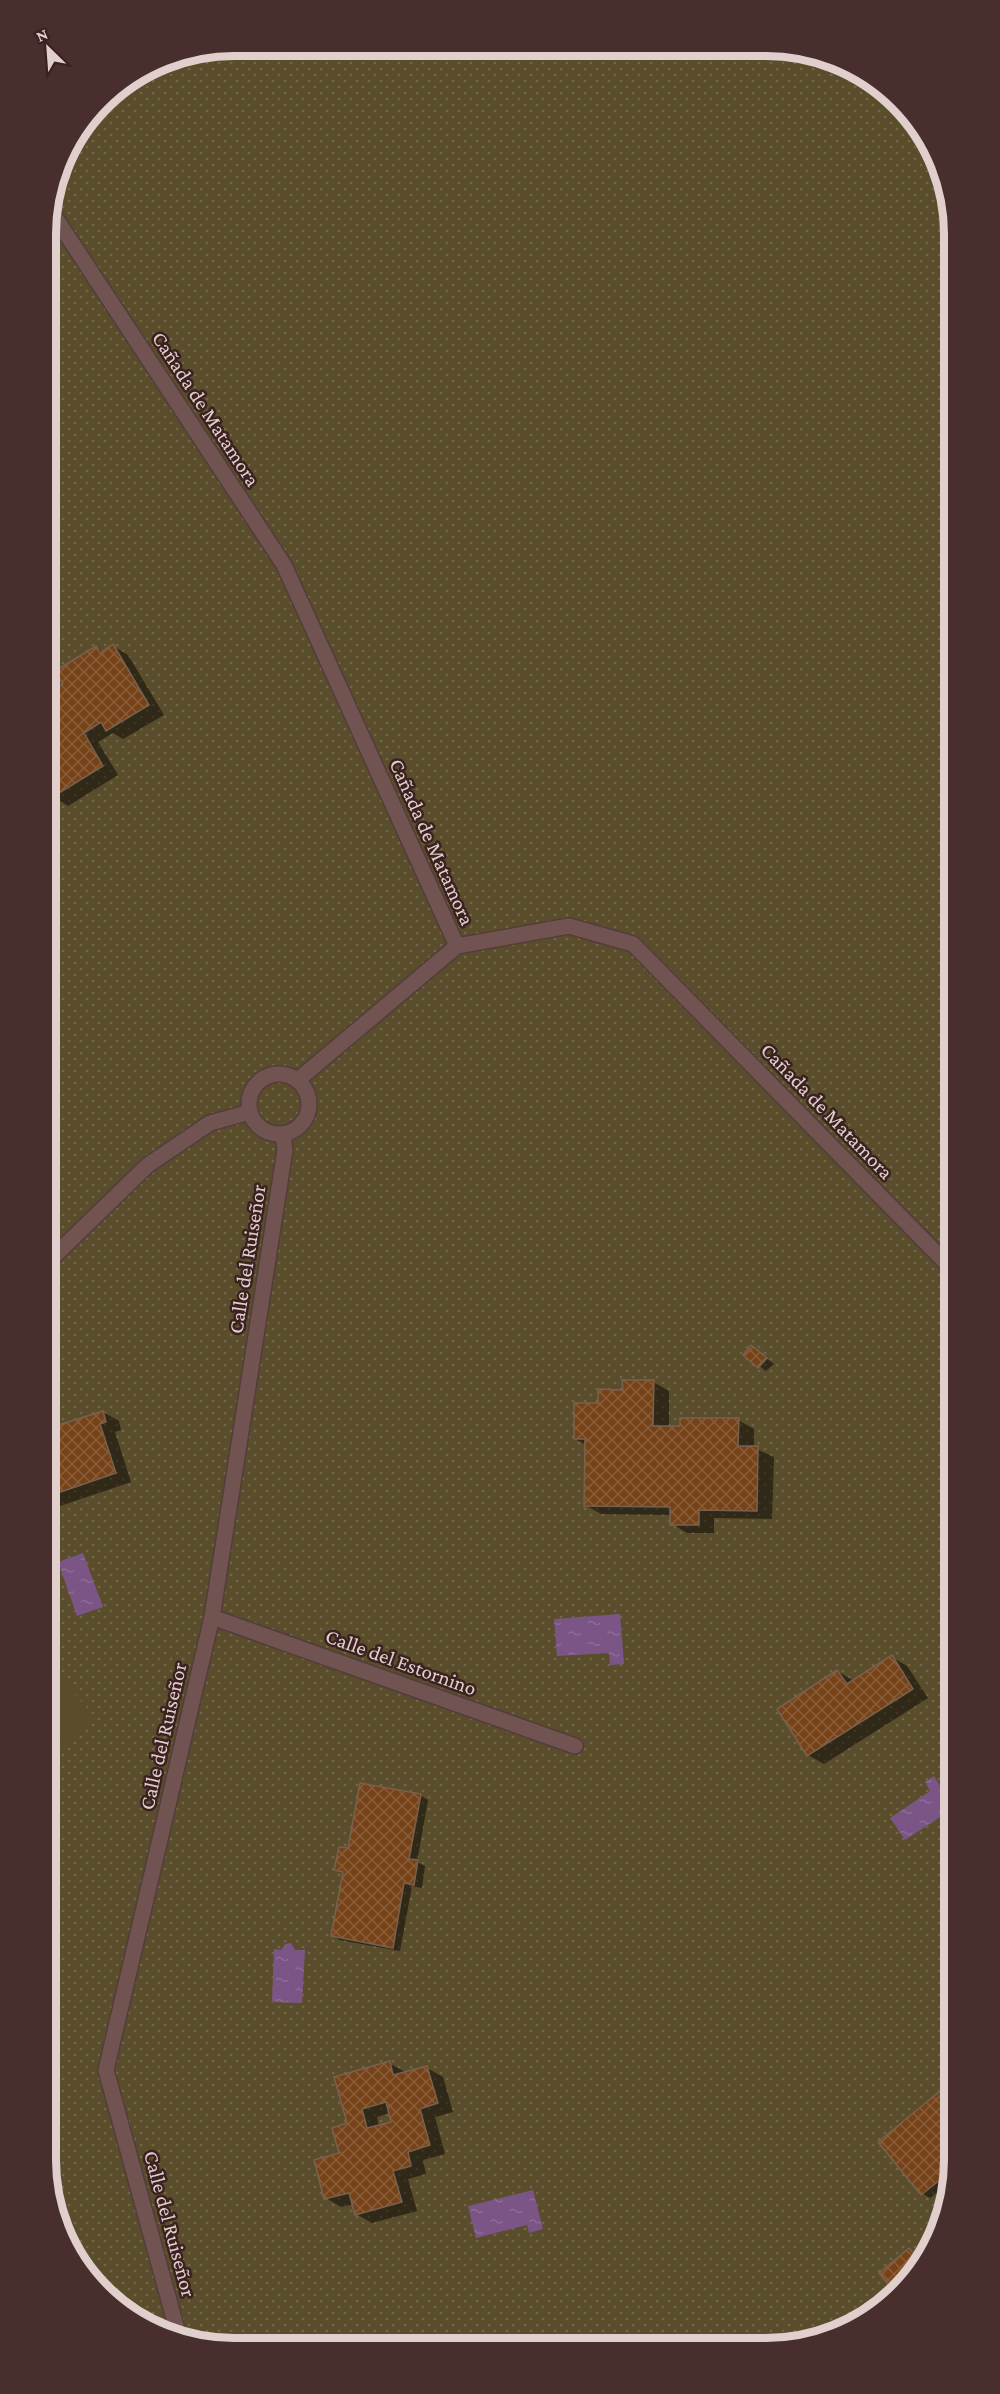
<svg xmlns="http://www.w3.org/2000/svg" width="1000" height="2394" font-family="'Crimson Pro',serif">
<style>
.grass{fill:url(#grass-dots)}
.pitch{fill:#5a4d2b}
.water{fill:url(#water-ripples)}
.shadow{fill:#0007;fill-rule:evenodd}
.building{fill:url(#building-cross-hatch);stroke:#796150;stroke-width:1.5;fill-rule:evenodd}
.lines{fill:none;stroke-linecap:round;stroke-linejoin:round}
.minor-casing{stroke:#533d3c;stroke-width:18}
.minor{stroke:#715451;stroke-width:15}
.labels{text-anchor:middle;stroke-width:5;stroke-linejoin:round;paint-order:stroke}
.street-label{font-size:21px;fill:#e1cfcd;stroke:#3b2120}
.rim{fill:none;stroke:#e1cfcd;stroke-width:8}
</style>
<defs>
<pattern id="grass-dots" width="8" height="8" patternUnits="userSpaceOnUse" patternTransform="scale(1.5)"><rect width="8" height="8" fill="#5a4d2b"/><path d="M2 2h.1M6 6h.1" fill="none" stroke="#716649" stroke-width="1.8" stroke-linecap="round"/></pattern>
<pattern id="water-ripples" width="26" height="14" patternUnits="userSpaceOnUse" patternTransform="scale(1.5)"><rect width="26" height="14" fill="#7b5586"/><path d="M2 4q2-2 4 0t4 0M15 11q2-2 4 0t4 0" fill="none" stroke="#8d6c96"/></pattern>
<pattern id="building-cross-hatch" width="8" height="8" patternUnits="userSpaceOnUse" patternTransform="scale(1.5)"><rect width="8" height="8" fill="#764319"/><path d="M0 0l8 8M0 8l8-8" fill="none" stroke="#895d39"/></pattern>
</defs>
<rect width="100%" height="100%" fill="#3b2120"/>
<path class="grass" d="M233,45l570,4 47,16 50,35 49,85 6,1988 -14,59 -33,53 -37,32 -56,26 -618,2 -88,-43 -39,-47 -19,-46 -6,-1988 19,-71 45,-58 53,-33z"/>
<path class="pitch" d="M50,1666l44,50 -44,40z"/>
<g class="water">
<path d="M83,1553l20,54 -26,9 -19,-54z"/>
<path d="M620,1614l4,50 -14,1 -1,-12 -52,3 -3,-37z"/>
<path d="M934,1776l20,32 -49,32 -15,-22 40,-27 -5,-9z"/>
<path d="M291,1943l4,7h10l-3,53 -30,-1 2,-53 7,1 4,-6z"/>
<path d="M533,2190l10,39 -14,4 -2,-8 -51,13 -8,-32z"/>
</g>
<g class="shadow">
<path d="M113,646l15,9 36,60 -41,24 -10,-6 -15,9 20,33 -50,31 -21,-14v-97l18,-10 31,-37 7,4z"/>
<path d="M751,1347l23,17 -8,7 -21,-16z"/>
<path d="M653,1382l16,9v37l69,-8 16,9v19l20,9 -2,62 -58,-1v15h-27l-15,-9v-9l-71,-1 -16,-9 1,-60 -11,-6 24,-34 25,-14z"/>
<path d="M103,1412l16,9 2,9 -6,2 16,50 -71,24 -11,-6v-70z"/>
<path d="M892,1657l15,9 21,32 -104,66 -16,-9 29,-84 17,10z"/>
<path d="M361,1785l60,11 7,4 -11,62 8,4 -3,22 -10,-2 -12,65 -60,-11 -8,-5 12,-61 -8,-5 13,-19z"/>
<path d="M389,2063l16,9 22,-4 16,9 10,35 -18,5 10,37 -22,6 3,14 -18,5 9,32 -45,12 -16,-9 -2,-10 -13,3 -15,-9 23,-73zM390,2113l3,10 -14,3 -2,-9z"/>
<path d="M945,2089l9,7 1,77 -2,6 -23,19 -8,-5z"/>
<path d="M909,2250l14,11 -15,24 -10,9z"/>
</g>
<g class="building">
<path d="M113,644l36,61 -43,26 -5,-9 -17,11 19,33 -52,32 -4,-7v-97l16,-10 -8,-13 41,-25 4,7z"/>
<path d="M751,1345l16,13 -9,10 -15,-13z"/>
<path d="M622,1380h32l-1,46h27v-8h59l-1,28h20l-1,65 -58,-1v15h-29v-18l-86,-1 1,-67h-11v-36h24v-14l25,1z"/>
<path d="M103,1411l3,11 -6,2 16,49 -67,23v-68z"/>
<path d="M892,1655l21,34 -106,67 -30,-47 60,-39 10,14z"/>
<path d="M360,1783l61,11 -12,65 9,1 -4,25 -10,-2 -11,65 -62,-12 12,-64 -9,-2 5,-23 9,1z"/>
<path d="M390,2061l3,14 34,-9 11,37 -18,6 10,36 -22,7 3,14 -18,5 9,31 -47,13 -6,-22 -25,6 -10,-39 25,-7 -7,-25 15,-5 -13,-46zM386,2102l5,20 -24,6 -5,-19z"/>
<path d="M945,2087l9,12 1,69 -34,27 -43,-53z"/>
<path d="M909,2248l13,15 -14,22 -11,10 -18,-22z"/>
</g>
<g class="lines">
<defs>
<g id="minor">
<path d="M49,208l235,357 173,381"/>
<circle cx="279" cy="1104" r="30"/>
<path d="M299,1079l158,-133 112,-20 64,18 319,325"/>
<path d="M49,1261l99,-96 62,-42 40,-11"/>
<path d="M212,1617l363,129"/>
<path d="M179,2337l-73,-267 106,-453 73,-467 -2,-15"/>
</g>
</defs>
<use href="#minor" class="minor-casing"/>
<use href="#minor" class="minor"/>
</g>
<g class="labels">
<g class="street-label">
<text transform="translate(206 409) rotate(57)" y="7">Cañada de Matamora</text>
<text transform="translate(432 842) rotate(66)" y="7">Cañada de Matamora</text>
<text transform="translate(827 1111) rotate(46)" y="7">Cañada de Matamora</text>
<text transform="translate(247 1259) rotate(-81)" y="7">Calle del Ruiseñor</text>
<text transform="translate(401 1662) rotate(20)" y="7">Calle del Estornino</text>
<text transform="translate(163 1736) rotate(-77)" y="7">Calle del Ruiseñor</text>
<text transform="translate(170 2224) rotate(75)" y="7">Calle del Ruiseñor</text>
</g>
</g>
<path d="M0 0H1000V2394H0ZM234 56H766A178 178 0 0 1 944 234V2160A178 178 0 0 1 766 2338H234A178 178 0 0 1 56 2160V234A178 178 0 0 1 234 56Z" fill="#482f2e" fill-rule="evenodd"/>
<path class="rim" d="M234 56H766A178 178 0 0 1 944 234V2160A178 178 0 0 1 766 2338H234A178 178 0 0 1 56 2160V234A178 178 0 0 1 234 56Z"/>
<g transform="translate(48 48) rotate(335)" stroke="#3b2120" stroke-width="4.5" paint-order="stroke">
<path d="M0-4.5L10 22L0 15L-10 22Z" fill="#e1cfcd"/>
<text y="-9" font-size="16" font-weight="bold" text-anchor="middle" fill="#e1cfcd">N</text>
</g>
</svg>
